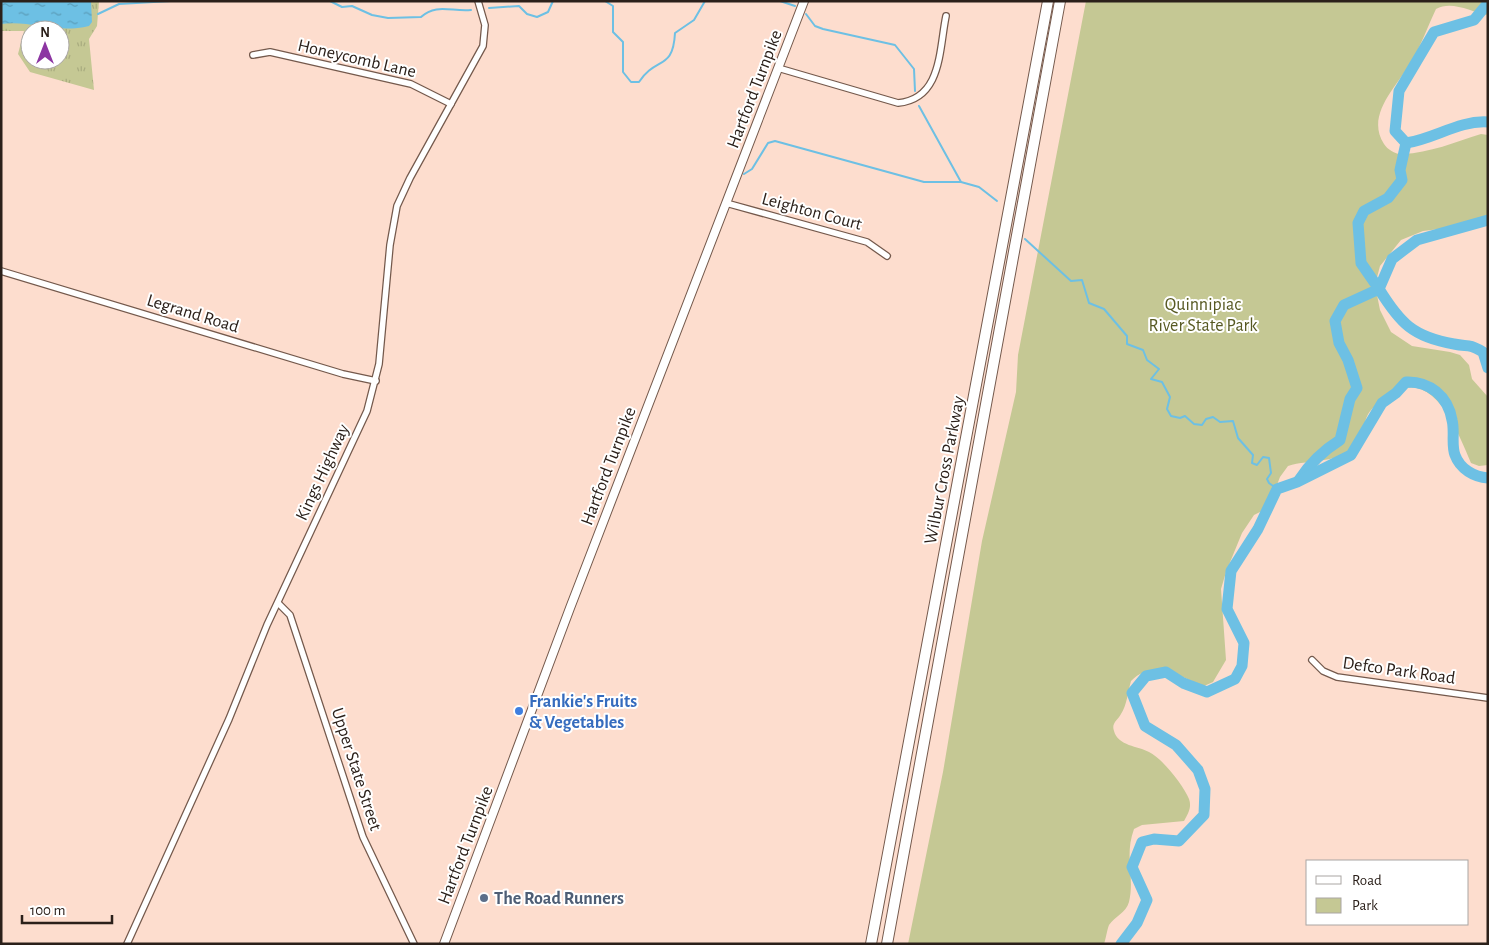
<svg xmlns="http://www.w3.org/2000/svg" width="1489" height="945" font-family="'Alegreya Sans',sans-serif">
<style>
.grass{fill:url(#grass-tufts);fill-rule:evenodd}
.park{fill:#c5c894}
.water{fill:url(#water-ripples)}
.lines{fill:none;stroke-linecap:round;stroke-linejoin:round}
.stream{stroke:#6dc0e4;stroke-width:2}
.river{stroke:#6dc0e4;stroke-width:11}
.street-casing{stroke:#74594c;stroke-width:8}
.secondary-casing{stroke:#74594c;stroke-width:10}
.highway-casing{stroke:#74594c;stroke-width:12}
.street{stroke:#fff;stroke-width:5.5}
.secondary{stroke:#fff;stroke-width:8}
.highway{stroke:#fff;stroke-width:10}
.shop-dot{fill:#3f7fe0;stroke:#fff;stroke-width:2}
.service-dot{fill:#5c6f8a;stroke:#fff;stroke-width:2}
.labels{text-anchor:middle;stroke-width:4;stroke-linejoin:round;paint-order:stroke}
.street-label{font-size:18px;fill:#2b201a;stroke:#fff}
.park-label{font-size:18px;fill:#575922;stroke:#fff}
.shop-label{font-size:18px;font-weight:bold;fill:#366cbe;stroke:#fff;text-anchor:start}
.service-label{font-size:18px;font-weight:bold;fill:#4e5e75;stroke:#fff;text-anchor:start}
</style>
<defs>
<pattern id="grass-tufts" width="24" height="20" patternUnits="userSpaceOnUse" patternTransform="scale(1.25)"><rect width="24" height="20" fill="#c5c894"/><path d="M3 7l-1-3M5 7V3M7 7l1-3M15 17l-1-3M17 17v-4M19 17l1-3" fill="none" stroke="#a9ac7f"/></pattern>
<pattern id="water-ripples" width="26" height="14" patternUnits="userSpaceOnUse" patternTransform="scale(1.25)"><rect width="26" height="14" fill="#6dc0e4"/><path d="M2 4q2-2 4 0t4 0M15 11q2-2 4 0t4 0" fill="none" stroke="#5a9cb8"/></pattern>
</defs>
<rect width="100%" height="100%" fill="#fdddce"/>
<path class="grass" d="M1,1h98l-2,25 -8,13 5,51 -64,-18 -12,-18 6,-23h-23zM30,30h30v30h-30z"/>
<path class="park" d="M1086,1h402v14c-17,-3 -36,-15 -52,-6 -8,17 -15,36 -24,52 -15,25 -47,54 -28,83 4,6 12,11 19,10 26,-1 53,-12 78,-20l7,1v88l-65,8 -22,9 -21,26 -5,19 5,25 11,22 21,14 38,6 10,3 9,10 3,14 16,18v68l-9,1 -8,-3c-16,-38 -42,-106 -91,-60 -3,3 -7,4 -9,7 -9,10 -6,26 -14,35 -18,19 -47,14 -69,21l-8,11 -12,31 -14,7 -12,18 -16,39 -5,17 5,71 -13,22 -9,4c-25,-9 -50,-28 -73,-5 -3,10 -4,24 -10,33 -3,6 -10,9 -7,17 4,15 24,15 35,21 13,6 35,34 40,47 3,8 -1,15 -5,22l-42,4 -8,4c-10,27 1,48 -5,73 -3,11 -14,14 -20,23 -2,5 -3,13 -5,19h-196l35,-172 39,-231 34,-149 2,-37z"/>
<path class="water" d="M1,1h90l1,21 -3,4c-33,8 -58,-6 -88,-2z"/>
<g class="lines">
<g class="stream">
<path d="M330,1l12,6 10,-1 20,9 16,3 33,-1c15,-14 31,-5 50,-7"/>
<path d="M605,1l8,5v26l10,10v30l8,10h8c17,-26 34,-11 36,-49l19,-13 11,-19"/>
<path d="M780,1l15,5"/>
<path d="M489,8l30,-2 8,8 10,3 11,-5 5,-11"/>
<path d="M98,14l21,-10 52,-3"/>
<path d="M806,14l9,12 8,3 72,16 19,24 1,22"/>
<path d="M919,106l42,76 18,5 18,14"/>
<path d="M744,174l8,-5 16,-26 7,-2 149,41h37"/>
<path d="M1025,239l46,42 11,-1 7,23 15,6 23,27v8l16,6 4,10 12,9 -8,10 11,3 8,15 -3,12 4,7 9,2 5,-2 9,8 8,1 4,-6 7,-2 7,5 13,-1 5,17 15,17 -1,8 5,2 6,-8 6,1 2,15 -4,6 2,4 8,6"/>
</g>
<g class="river">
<path d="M1488,3l-14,17 -40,12 -35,59 -4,40 11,12c28,-4 53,-23 82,-21"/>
<path d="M1488,220l-71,20 -25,19 -13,30c21,34 34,48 75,55 15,3 13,-1 29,8l5,16"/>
<path d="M1299,480c10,-15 25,-30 41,-40l10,-41 7,-11 -9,-28 -9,-17 -4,-22 9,-16 35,-16 -18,-26 -3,-40 6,-12 24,-13 14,-18 -2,-10 6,-27"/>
<path d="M1121,944l16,-21 10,-23 -15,-33 10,-25 12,-3 25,2 25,-26 1,-26 -7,-19 -22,-25 -31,-19 -13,-33 14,-17 20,-4 17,11 24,9 28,-13 7,-13 2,-23 -17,-34 4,-38 27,-42 19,-40 20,-7 54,-27 31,-52 14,-10 10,-11c23,-1 42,14 46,38 3,11 -1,25 3,35 5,14 19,22 33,23"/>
</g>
<defs>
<g id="street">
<path d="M253,55l17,-3 141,32 40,20"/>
<path d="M778,68l120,35c44,-4 41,-53 48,-87"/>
<path d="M726,203l141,39 20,14"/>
<path d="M1,271l342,103 33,7"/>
<path d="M278,603l12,12 73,222 51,107"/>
<path d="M1312,660l11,11 14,6 151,21"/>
<path d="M127,944l102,-225 38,-94 100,-214 12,-47 11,-119 7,-39 13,-28 73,-132 2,-21 -7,-24"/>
</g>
<path id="secondary" d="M444,944l126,-336 234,-607"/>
<g id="highway">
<path d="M871,944l177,-943"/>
<path d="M887,944l173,-943"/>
</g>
</defs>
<use href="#street" class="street-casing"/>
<use href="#secondary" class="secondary-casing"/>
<use href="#highway" class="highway-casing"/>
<use href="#street" class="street"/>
<use href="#secondary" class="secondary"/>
<use href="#highway" class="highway"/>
</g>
<circle class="shop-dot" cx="519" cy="711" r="5"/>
<circle class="service-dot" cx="484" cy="898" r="5"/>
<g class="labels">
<g class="street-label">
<text transform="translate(357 58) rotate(13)" y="6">Honeycomb Lane</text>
<text transform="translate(754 89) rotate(-69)" y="6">Hartford Turnpike</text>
<text transform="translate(812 211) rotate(15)" y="6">Leighton Court</text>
<text transform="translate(193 313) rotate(17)" y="6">Legrand Road</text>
<text transform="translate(608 466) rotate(-69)" y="6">Hartford Turnpike</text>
<text transform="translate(944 470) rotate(-79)" y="6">Wilbur Cross Parkway</text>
<text transform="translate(322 472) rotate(-65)" y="6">Kings Highway</text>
<text transform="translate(1399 670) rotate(8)" y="6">Defco Park Road</text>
<text transform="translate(357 769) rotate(72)" y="6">Upper State Street</text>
<text transform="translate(465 845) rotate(-69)" y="6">Hartford Turnpike</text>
</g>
<g class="park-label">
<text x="1203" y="310">Quinnipiac<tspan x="1203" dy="21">River State Park</tspan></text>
</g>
<g class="shop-label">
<text x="529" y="707">Frankie's Fruits<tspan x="529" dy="21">&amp; Vegetables</tspan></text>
</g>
<g class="service-label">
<text x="494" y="904">The Road Runners</text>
</g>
</g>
<rect width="1489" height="945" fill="none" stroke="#2b201a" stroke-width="5"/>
<rect x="1306" y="860" width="162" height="65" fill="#ffffff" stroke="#aaa6a3"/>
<rect x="1316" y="876" width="25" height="8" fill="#ffffff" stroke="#aaa6a3"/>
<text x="1352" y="885" font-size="15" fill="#2b201a">Road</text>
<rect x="1316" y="898" width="25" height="15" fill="#c5c894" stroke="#aaa6a3"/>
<text x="1352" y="910" font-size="15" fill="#2b201a">Park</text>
<g transform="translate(45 45)"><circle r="24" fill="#ffffff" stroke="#aaa6a3"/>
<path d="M0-4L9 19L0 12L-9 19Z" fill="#8c35a2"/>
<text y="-8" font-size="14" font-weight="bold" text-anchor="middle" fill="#2b201a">N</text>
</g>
<path d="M22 915v8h90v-8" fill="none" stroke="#2b201a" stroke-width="2.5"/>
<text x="30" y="915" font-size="15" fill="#2b201a" stroke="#ffffff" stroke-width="4" paint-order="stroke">100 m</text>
</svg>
